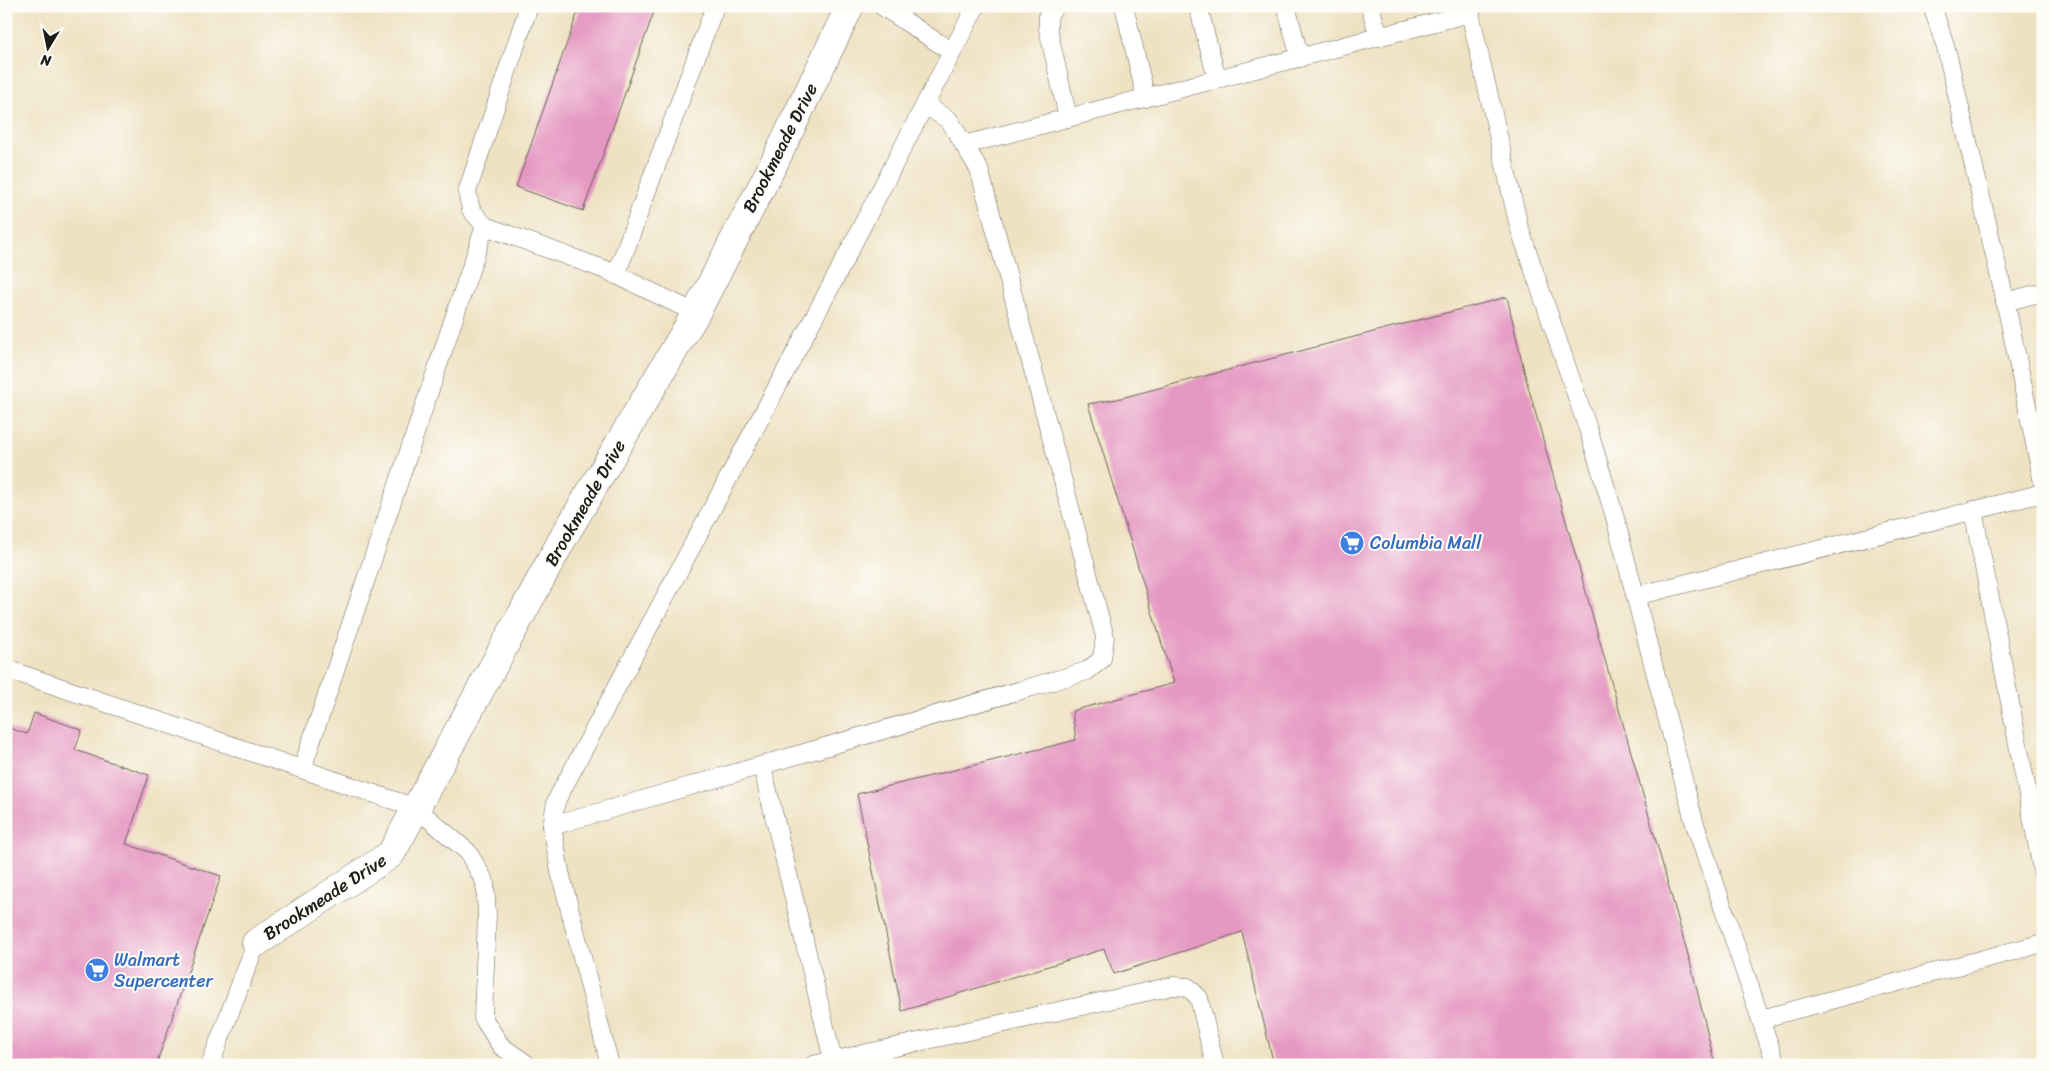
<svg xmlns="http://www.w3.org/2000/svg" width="2049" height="1071" font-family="Sriracha,sans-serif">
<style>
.building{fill:#e598c2}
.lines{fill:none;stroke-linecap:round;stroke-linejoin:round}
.service-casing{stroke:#666156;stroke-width:19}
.minor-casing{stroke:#666156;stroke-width:29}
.service{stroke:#fff;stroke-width:18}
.minor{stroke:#fff;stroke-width:28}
.labels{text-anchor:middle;stroke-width:4;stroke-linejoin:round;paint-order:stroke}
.street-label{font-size:18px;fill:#1c1c1c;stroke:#fdfcf7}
.shop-label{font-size:18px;fill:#366cbe;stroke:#fdfcf7;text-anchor:start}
</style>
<rect width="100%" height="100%" fill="#fdfcf7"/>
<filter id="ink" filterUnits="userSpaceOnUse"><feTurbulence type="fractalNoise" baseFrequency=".02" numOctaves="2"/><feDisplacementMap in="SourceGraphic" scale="10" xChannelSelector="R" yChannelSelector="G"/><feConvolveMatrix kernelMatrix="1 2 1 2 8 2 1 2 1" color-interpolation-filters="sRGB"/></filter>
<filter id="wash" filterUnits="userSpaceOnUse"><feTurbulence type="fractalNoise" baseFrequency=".0096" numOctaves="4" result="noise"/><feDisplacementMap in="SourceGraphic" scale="20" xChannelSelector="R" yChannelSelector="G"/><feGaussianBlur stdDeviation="1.12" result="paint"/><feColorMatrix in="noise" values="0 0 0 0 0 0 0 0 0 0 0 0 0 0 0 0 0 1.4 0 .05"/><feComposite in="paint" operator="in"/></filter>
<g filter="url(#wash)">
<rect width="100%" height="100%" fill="#efe2c3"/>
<g id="blocks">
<g class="building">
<path d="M580,6h76l-73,205 -67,-24z"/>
<path d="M1507,297l19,82 166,590 23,96h-441l-32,-133 -128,42 -10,-25 -202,62 -45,-217 219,-54 -4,-29 102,-28 -86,-279 29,-5z"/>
<path d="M34,713l48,17 -7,20 74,25 -23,69 95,32 -65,189h-150v-338l21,7z"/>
</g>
</g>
</g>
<g filter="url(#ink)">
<use href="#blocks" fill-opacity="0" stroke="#666156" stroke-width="1"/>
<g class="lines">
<defs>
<g id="service">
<path d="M529,6l-62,186 4,18 14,16 121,44 90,43"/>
<path d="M882,6l70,46"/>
<path d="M1056,6l-8,9v14l20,89"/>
<path d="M1124,6l22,92"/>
<path d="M1198,6l19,73"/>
<path d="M1286,6l14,52"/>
<path d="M1370,6l9,31"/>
<path d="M1474,6l-4,7 49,214 70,205 25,82 80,307 82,244"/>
<path d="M1932,6l14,42 58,247 39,188"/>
<path d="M964,145l506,-132"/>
<path d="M616,275l99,-269"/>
<path d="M2005,302l38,-10"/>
<path d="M1973,510l70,364"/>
<path d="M1636,596l407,-103"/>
<path d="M6,669l410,139 52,44 17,30 2,32 -4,104 18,28 27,19"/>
<path d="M762,766l71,294"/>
<path d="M302,769l183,-543"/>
<path d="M552,826l535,-155 15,-12 3,-22 -126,-468 -30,-49 -24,-15"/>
<path d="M1761,1019l282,-76"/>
<path d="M210,1065l46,-122"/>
<path d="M610,1065l-50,-193 -8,-46 4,-25 277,-519 143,-276"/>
<path d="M813,1065l360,-79 15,1 11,11 16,67"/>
</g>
<path id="minor" d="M256,943l135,-89 171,-314 134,-227 80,-154 74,-153"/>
</defs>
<use href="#service" class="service-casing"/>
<use href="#minor" class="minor-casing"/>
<use href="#service" class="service"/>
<use href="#minor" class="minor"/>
</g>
</g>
<defs>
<symbol id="supermarket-disc" viewBox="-11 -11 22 22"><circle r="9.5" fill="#3f7fe0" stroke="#fdfcf7"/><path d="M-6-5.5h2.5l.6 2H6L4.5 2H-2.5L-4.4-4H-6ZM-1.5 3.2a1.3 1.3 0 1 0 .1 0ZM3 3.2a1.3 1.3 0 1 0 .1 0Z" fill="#fff"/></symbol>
</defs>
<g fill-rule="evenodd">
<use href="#supermarket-disc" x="1338" y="529" width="28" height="28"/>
<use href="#supermarket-disc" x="83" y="956" width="28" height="28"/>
</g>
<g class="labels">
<g class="street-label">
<text transform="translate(780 148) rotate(-63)" y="6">Brookmeade Drive</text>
<text transform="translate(585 503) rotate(-60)" y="6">Brookmeade Drive</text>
<text transform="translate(325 897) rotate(-33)" y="6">Brookmeade Drive</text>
</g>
<g class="shop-label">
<text x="1370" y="549">Columbia Mall</text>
<text x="114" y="966">Walmart<tspan x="114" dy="21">Supercenter</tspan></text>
</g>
</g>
<rect width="2049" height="1071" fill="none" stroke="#fdfcf7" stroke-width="25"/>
<g transform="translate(48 48) rotate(190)" stroke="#fdfcf7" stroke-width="4" paint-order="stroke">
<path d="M0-4L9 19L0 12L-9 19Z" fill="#1c1c1c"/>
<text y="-8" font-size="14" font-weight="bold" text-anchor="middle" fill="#1c1c1c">N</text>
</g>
</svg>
